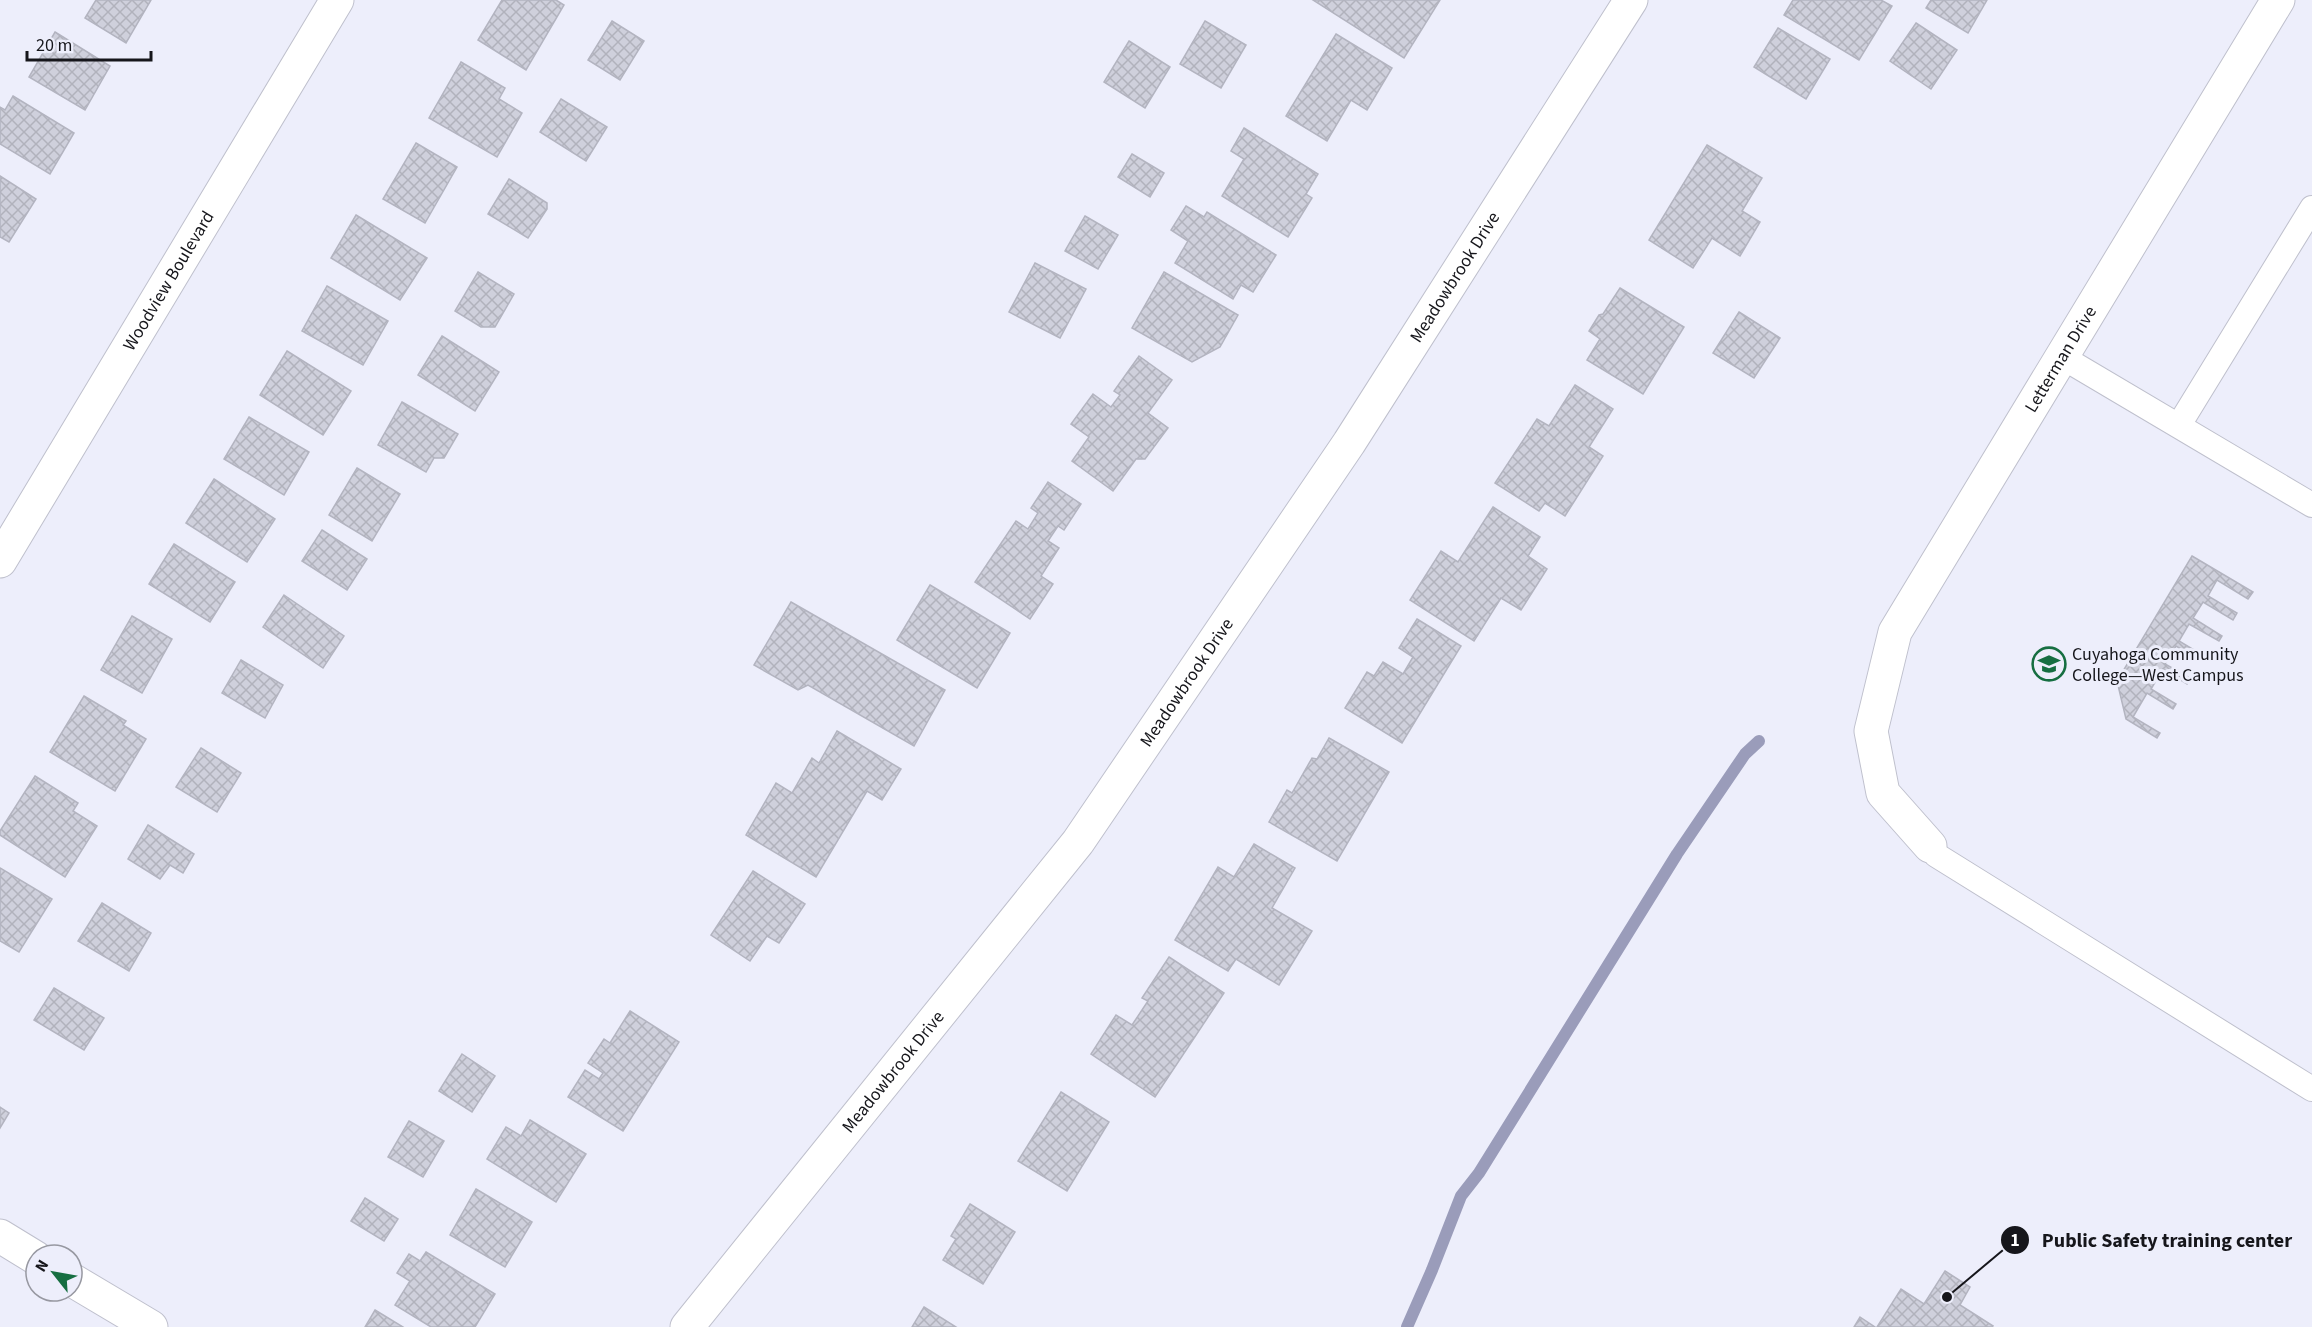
<svg xmlns="http://www.w3.org/2000/svg" width="2312" height="1327" font-family="'Source Sans 3',sans-serif">
<style>
.lines{fill:none;stroke-linecap:round;stroke-linejoin:round}
.stream{stroke:#9a9cba;stroke-width:12}
.building{fill:url(#building-cross-hatch);stroke:#b3b4c0;stroke-width:1.5}
.lane-casing{stroke:#bfc0cd;stroke-width:26}
.street-casing{stroke:#bfc0cd;stroke-width:35}
.lane{stroke:#fff;stroke-width:24}
.street{stroke:#fff;stroke-width:33}
.labels{text-anchor:middle;stroke-width:6;stroke-linejoin:round;paint-order:stroke}
.street-label{font-size:18px;fill:#16161b;stroke:#edeefb}
.poi-label{font-size:18px;fill:#16161b;stroke:#edeefb;text-anchor:start}
.leader{fill:none;stroke:#16161b;stroke-width:2}
.callout-dot{fill:#16161b;stroke:#edeefb;stroke-width:2}
.mark-label{font-size:18px;text-anchor:middle;font-weight:bold;fill:#fff}
.callout-label{font-size:20px;text-anchor:middle;font-weight:bold;fill:#16161b;stroke:#edeefb;stroke-width:6;stroke-linejoin:round;paint-order:stroke}
</style>
<defs>
<pattern id="building-cross-hatch" width="8" height="8" patternUnits="userSpaceOnUse" patternTransform="scale(1.5)"><rect width="8" height="8" fill="#cfd0dc"/><path d="M0 0l8 8M0 8l8-8" fill="none" stroke="#b1b2bc"/></pattern>
</defs>
<rect width="100%" height="100%" fill="#edeefb"/>
<g class="lines">
<path class="stream" d="M1407,1327l25,-57 29,-74 18,-23 198,-319 68,-100 14,-13"/>
</g>
<g class="building">
<path d="M96,0h55l-25,43 -41,-25z"/>
<path d="M502,0h54l8,5 -38,65 -48,-30z"/>
<path d="M1313,0h127l-36,58z"/>
<path d="M1793,0h88l11,6 -33,54 -75,-45z"/>
<path d="M1931,0h56l-19,33 -42,-25z"/>
<path d="M612,21l32,20 -24,39 -32,-20z"/>
<path d="M1205,21l41,24 -25,43 -41,-24z"/>
<path d="M1916,23l41,27 -26,39 -41,-28z"/>
<path d="M1778,28l52,31 -24,40 -52,-32z"/>
<path d="M55,32l55,34 -25,44 -56,-33z"/>
<path d="M1336,34l56,34 -25,42 -16,-10 -24,41 -41,-25z"/>
<path d="M1129,41l41,26 -25,41 -41,-26z"/>
<path d="M461,62l44,26 -6,11 23,14 -25,44 -68,-39z"/>
<path d="M13,96l61,37 -24,41 -50,-30v-37l5,3z"/>
<path d="M561,99l46,28 -21,34 -46,-29z"/>
<path d="M1244,128l74,46 -12,20 6,4 -24,39 -66,-41 22,-37 -13,-8z"/>
<path d="M416,143l41,24 -32,56 -42,-24z"/>
<path d="M1707,145l55,33 -20,33 18,11 -20,34 -28,-18 -19,30 -44,-28z"/>
<path d="M1132,154l32,19 -14,24 -32,-20z"/>
<path d="M0,176l36,23 -27,43 -9,-5z"/>
<path d="M509,179l38,24v6l-19,29 -40,-24z"/>
<path d="M1186,206l18,11 3,-5 69,43 -23,37 -12,-7 -8,14 -58,-36 13,-22 -17,-11z"/>
<path d="M356,215l71,43 -27,42 -69,-42z"/>
<path d="M1085,216l33,19 -20,34 -33,-18z"/>
<path d="M1035,263l51,26 -26,49 -51,-26z"/>
<path d="M478,272l36,22 -19,33h-14l-26,-16z"/>
<path d="M1164,272l74,43 -18,32 -28,15 -60,-34z"/>
<path d="M327,286l61,35 -25,44 -61,-34z"/>
<path d="M1620,288l64,39 -41,67 -56,-34 13,-21 -11,-8 10,-16 4,-1z"/>
<path d="M1739,312l41,26 -26,40 -41,-25z"/>
<path d="M442,336l57,36 -24,39 -57,-36z"/>
<path d="M287,351l64,40 -28,44 -63,-40z"/>
<path d="M1139,356l33,24 -24,33 20,15 -23,31h-9l-23,32 -41,-30 17,-24 -18,-13 22,-30 18,13 9,-12 -6,-4z"/>
<path d="M1575,385l38,24 -24,38 14,9 -38,60 -20,-13 -6,8 -44,-28 42,-64 12,7z"/>
<path d="M402,402l56,32 -14,24h-10l-8,14 -48,-27z"/>
<path d="M249,417l60,35 -25,43 -60,-36z"/>
<path d="M357,468l43,26 -28,47 -43,-26z"/>
<path d="M214,479l61,40 -28,43 -61,-39z"/>
<path d="M1048,482l33,22 -17,26 -6,-4 -10,15 11,7 -18,28 12,8 -23,35 -55,-37 41,-61 12,8 10,-16 -7,-5z"/>
<path d="M1493,507l47,30 -12,19 19,13 -26,41 -20,-12 -27,43 -64,-41 31,-49 17,11z"/>
<path d="M322,530l45,29 -20,31 -45,-29z"/>
<path d="M174,544l61,38 -25,40 -61,-38z"/>
<path d="M2192,556l61,36 -5,7 -31,-19 -9,16 29,17 -4,7 -30,-18 -10,16 29,18 -3,5 -30,-17 -10,17 25,15 -4,4 -24,-14 -11,18 25,14 -3,6 -24,-15 -12,20 25,15 -3,5 -26,-16 -14,24 27,16 -3,5 -31,-19 -9,-38z"/>
<path d="M930,585l80,48 -33,55 -80,-48z"/>
<path d="M284,595l60,41 -21,32 -60,-41z"/>
<path d="M791,602l154,88 -31,56 -106,-61 -10,5 -44,-25z"/>
<path d="M132,616l40,23 -30,54 -41,-23z"/>
<path d="M1417,619l44,27 -59,97 -57,-35 22,-36 7,4 9,-14 20,12 10,-17 -14,-9z"/>
<path d="M241,660l42,25 -18,33 -43,-25z"/>
<path d="M84,696l42,25 -3,4 23,14 -31,52 -65,-39z"/>
<path d="M837,731l64,38 -19,31 -15,-9 -51,86 -70,-42 30,-52 16,10 20,-35 7,5z"/>
<path d="M1329,738l60,34 -52,89 -68,-39 18,-32 5,3 20,-35 5,1z"/>
<path d="M201,748l40,25 -24,39 -41,-25z"/>
<path d="M35,776l43,27 -5,8 24,15 -32,51 -65,-42v-4z"/>
<path d="M148,825l46,29 -11,19 -13,-8 -10,14 -32,-20z"/>
<path d="M1254,844l41,24 -23,40 40,23 -33,54 -43,-26 -8,12 -53,-31 43,-73 16,10z"/>
<path d="M0,868l52,31 -33,53 -19,-11z"/>
<path d="M753,871l52,33 -26,39 -12,-7 -17,25 -39,-26z"/>
<path d="M102,903l49,30 -22,38 -51,-30z"/>
<path d="M1169,957l55,36 -69,104 -64,-43 25,-39 16,10 16,-24 -6,-3z"/>
<path d="M54,988l50,30 -20,32 -50,-30z"/>
<path d="M630,1011l49,31 -56,89 -55,-34 17,-27 14,9 4,-6 -15,-10 16,-24 6,4z"/>
<path d="M462,1054l33,22 -23,36 -33,-21z"/>
<path d="M1061,1092l48,30 -42,69 -49,-30z"/>
<path d="M0,1107l9,6 -9,15z"/>
<path d="M530,1120l56,34 -30,48 -69,-43 19,-32 15,9z"/>
<path d="M409,1121l35,20 -21,36 -35,-20z"/>
<path d="M476,1189l56,33 -27,45 -55,-32z"/>
<path d="M365,1198l33,21 -14,22 -33,-20z"/>
<path d="M970,1204l45,28 -32,52 -40,-24 13,-21 -5,-3z"/>
<path d="M426,1252l69,42 -20,33h-44l-36,-22 15,-24 -13,-8 12,-19 11,7z"/>
<path d="M1945,1271l25,16 -10,18 33,21 -1,1h-115l24,-38 23,15z"/>
<path d="M924,1307l32,20h-44z"/>
<path d="M375,1310l28,17h-38z"/>
<path d="M1860,1317l15,10h-21z"/>
</g>
<g class="lines">
<defs>
<g id="lane">
<path d="M2062,357l250,148"/>
<path d="M2179,425l133,-217"/>
<path d="M1930,846l6,9 376,234"/>
</g>
<g id="street">
<path id="s1" d="M0,561l337,-561"/>
<path id="s2" d="M1930,846l-47,-53 -12,-62 24,-99 383,-632"/>
<path d="M0,1236l36,22"/>
<path d="M72,1280l79,47"/>
<path id="s3" d="M687,1327l391,-485 271,-399 282,-443"/>
</g>
</defs>
<use href="#lane" class="lane-casing"/>
<use href="#street" class="street-casing"/>
<use href="#lane" class="lane"/>
<use href="#street" class="street"/>
</g>
<defs>
<symbol id="university-ring" viewBox="-11 -11 22 22"><circle r="9.5" fill="#edeefb" stroke="#166e41" stroke-width="1.5"/><path d="M0-5L7-2L0 1L-7-2ZM-4 1L0 2.5L4 1V4Q0 6-4 4Z" fill="#166e41"/></symbol>
</defs>
<g fill-rule="evenodd">
<use href="#university-ring" x="2030" y="645" width="38" height="38"/>
</g>
<g class="labels">
<g class="street-label">
<text dy="6" stroke="none"><textPath href="#s3" startOffset="1302">Meadowbrook Drive</textPath></text>
<text dy="6" stroke="none"><textPath href="#s1" startOffset="327">Woodview Boulevard</textPath></text>
<text dy="6" stroke="none"><textPath href="#s2" startOffset="555">Letterman Drive</textPath></text>
<text dy="6" stroke="none"><textPath href="#s3" startOffset="816">Meadowbrook Drive</textPath></text>
<text dy="6" stroke="none"><textPath href="#s3" startOffset="328">Meadowbrook Drive</textPath></text>
</g>
<g class="poi-label">
<text x="2072" y="660">Cuyahoga Community<tspan x="2072" dy="21">College—West Campus</tspan></text>
</g>
</g>
<path class="leader" d="M1947 1297L2015 1240"/>
<g class="callout-dot">
<circle cx="1947" cy="1297" r="6"/>
<circle cx="2015" cy="1240" r="15"/>
</g>
<g class="mark-label">
<text x="2015" y="1246">1</text>
</g>
<g class="callout-label">
<text x="2167" y="1247">Public Safety training center</text>
</g>
<g transform="translate(54 1273) rotate(301)"><circle r="28" fill="#edeefb" stroke="#9798a1" stroke-width="1.5"/>
<path d="M0-4.5L10 22L0 15L-10 22Z" fill="#166e41"/>
<text y="-9" font-size="16" font-weight="bold" text-anchor="middle" fill="#16161b">N</text>
</g>
<path d="M27 51v9h124v-9" fill="none" stroke="#16161b" stroke-width="3"/>
<text x="36" y="51" font-size="18" fill="#16161b" stroke="#edeefb" stroke-width="4.5" paint-order="stroke">20 m</text>
</svg>
